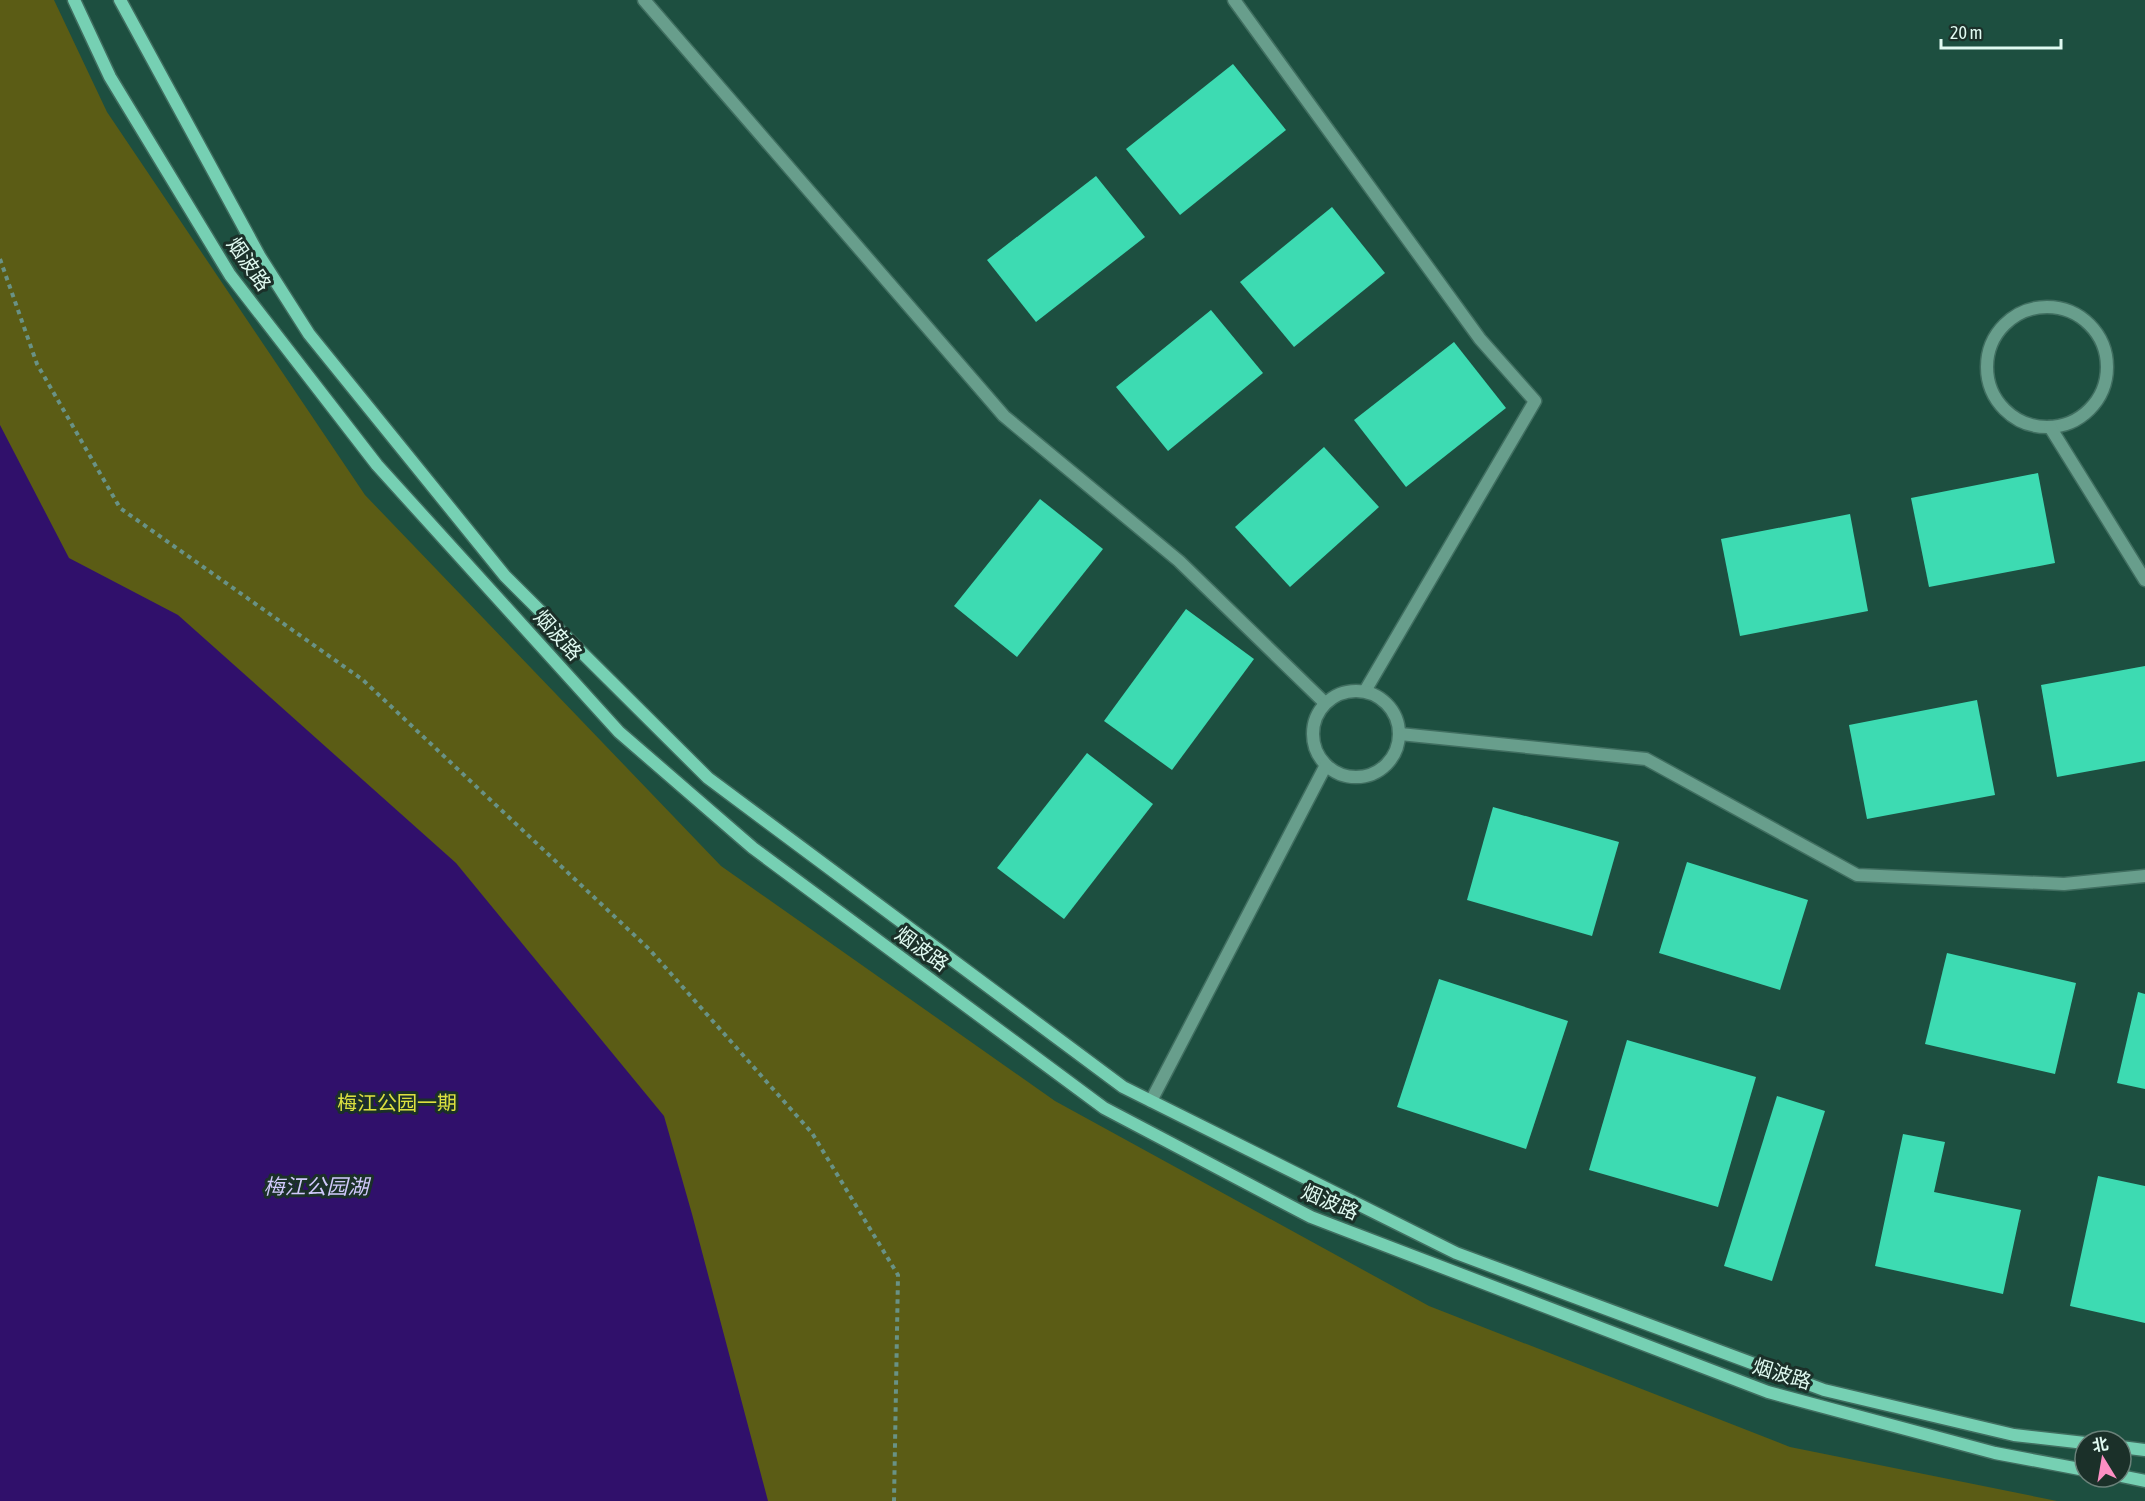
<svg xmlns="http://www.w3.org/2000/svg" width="2145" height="1501" font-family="'Asap Condensed','Noto Sans SC',sans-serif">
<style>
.green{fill:#5b5c15}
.water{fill:#30106b}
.building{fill:#3ddbb2}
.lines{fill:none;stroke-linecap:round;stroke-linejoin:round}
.minor-casing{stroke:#406e60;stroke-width:15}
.secondary-casing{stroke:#406e60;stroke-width:15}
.path{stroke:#699285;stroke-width:4;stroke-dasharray:4.5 4.5;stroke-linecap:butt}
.minor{stroke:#689e8c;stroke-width:12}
.secondary{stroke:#76d0b3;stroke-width:12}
.labels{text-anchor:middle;stroke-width:6;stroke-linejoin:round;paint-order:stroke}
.street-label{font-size:20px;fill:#e0faf1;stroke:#1b3029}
.park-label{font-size:20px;fill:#dce040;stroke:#1b3029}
.water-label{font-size:21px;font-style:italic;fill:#d0c9fb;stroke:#1b3029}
</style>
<rect width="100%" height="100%" fill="#1d4f40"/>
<path class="green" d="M0,0h54l53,112 258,383 356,371 334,235 374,205 361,141 267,54h-2057z"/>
<path class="water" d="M0,425l69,133 109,57 278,248 208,253 28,98 76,287h-768z"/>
<g class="building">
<path d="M1233,64l53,66 -106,85 -54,-66z"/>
<path d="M1096,176l49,61 -109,85 -49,-62z"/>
<path d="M1332,207l53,66 -91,74 -54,-65z"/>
<path d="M1211,310l52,63 -95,78 -52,-64z"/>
<path d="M1454,342l52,66 -100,79 -52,-67z"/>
<path d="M1324,447l55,60 -89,80 -55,-60z"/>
<path d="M2038,473l17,90 -126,24 -18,-89z"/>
<path d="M1040,499l63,50 -86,108 -63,-51z"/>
<path d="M1850,514l18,97 -128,25 -19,-97z"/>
<path d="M1186,609l68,50 -82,111 -68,-49z"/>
<path d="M2145,666v95l-88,16 -16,-92z"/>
<path d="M1977,700l18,95 -128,24 -18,-94z"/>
<path d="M1087,753l66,51 -89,115 -67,-51z"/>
<path d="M1493,807l126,35 -27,94 -125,-36z"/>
<path d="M1687,862l121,38 -28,90 -121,-37z"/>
<path d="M1947,953l129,30 -21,91 -130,-30z"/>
<path d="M1439,979l129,42 -42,128 -129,-42z"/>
<path d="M2138,992l7,2v95l-28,-6z"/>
<path d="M1627,1040l129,37 -38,130 -129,-37z"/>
<path d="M1777,1096l48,15 -53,170 -48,-15z"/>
<path d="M1903,1134l42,8 -11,50 87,18 -18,84 -128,-28z"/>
<path d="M2098,1176l47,10v137l-75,-17z"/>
</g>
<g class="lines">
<defs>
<g id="minor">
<path d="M644,0l360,416 175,145 146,142"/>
<path d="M1234,0l246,339 55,62 -170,290"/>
<circle cx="2047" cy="367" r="60"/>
<path d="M2050,427l95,153"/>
<circle cx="1356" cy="734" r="43"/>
<path d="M1400,734l246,25 211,116 207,9 81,-8"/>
<path d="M1151,1101l175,-336"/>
</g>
<g id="secondary">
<path d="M74,0l36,77 120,198 147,190 242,267 134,116 351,260 207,109 457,175 227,61 90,17"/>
<path d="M120,0l140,257 49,77 196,242 203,202 415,309 333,166 368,137 190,45 71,8"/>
<path d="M2121,1447l24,3"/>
<path d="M2121,1476l24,5"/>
</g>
</defs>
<use href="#minor" class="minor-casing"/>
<use href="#secondary" class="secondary-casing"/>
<path class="path" d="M0,259l37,105 83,144 243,172 286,269 163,184 86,142 -4,226"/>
<use href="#minor" class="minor"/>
<use href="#secondary" class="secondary"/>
</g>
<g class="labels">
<g class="street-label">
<text transform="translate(249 264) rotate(55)" y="7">烟波路</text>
<text transform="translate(558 635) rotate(48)" y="7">烟波路</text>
<text transform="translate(922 949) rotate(36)" y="7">烟波路</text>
<text transform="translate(1330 1202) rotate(23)" y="7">烟波路</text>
<text transform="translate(1782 1374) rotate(17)" y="7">烟波路</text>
</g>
<g class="park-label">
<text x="397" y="1110">梅江公园一期</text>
</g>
<g class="water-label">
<text x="316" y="1194">梅江公园湖</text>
</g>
</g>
<g transform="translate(2103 1459) rotate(349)"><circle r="28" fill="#1b3029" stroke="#6a8179" stroke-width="1.5"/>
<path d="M0-4.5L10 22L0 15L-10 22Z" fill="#fc8fc3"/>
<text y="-9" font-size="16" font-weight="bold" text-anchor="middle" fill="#e0faf1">北</text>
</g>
<path d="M1941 39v9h120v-9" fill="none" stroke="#e0faf1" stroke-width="3"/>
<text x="1950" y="39" font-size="18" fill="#e0faf1" stroke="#1b3029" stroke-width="4.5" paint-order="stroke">20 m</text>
</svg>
